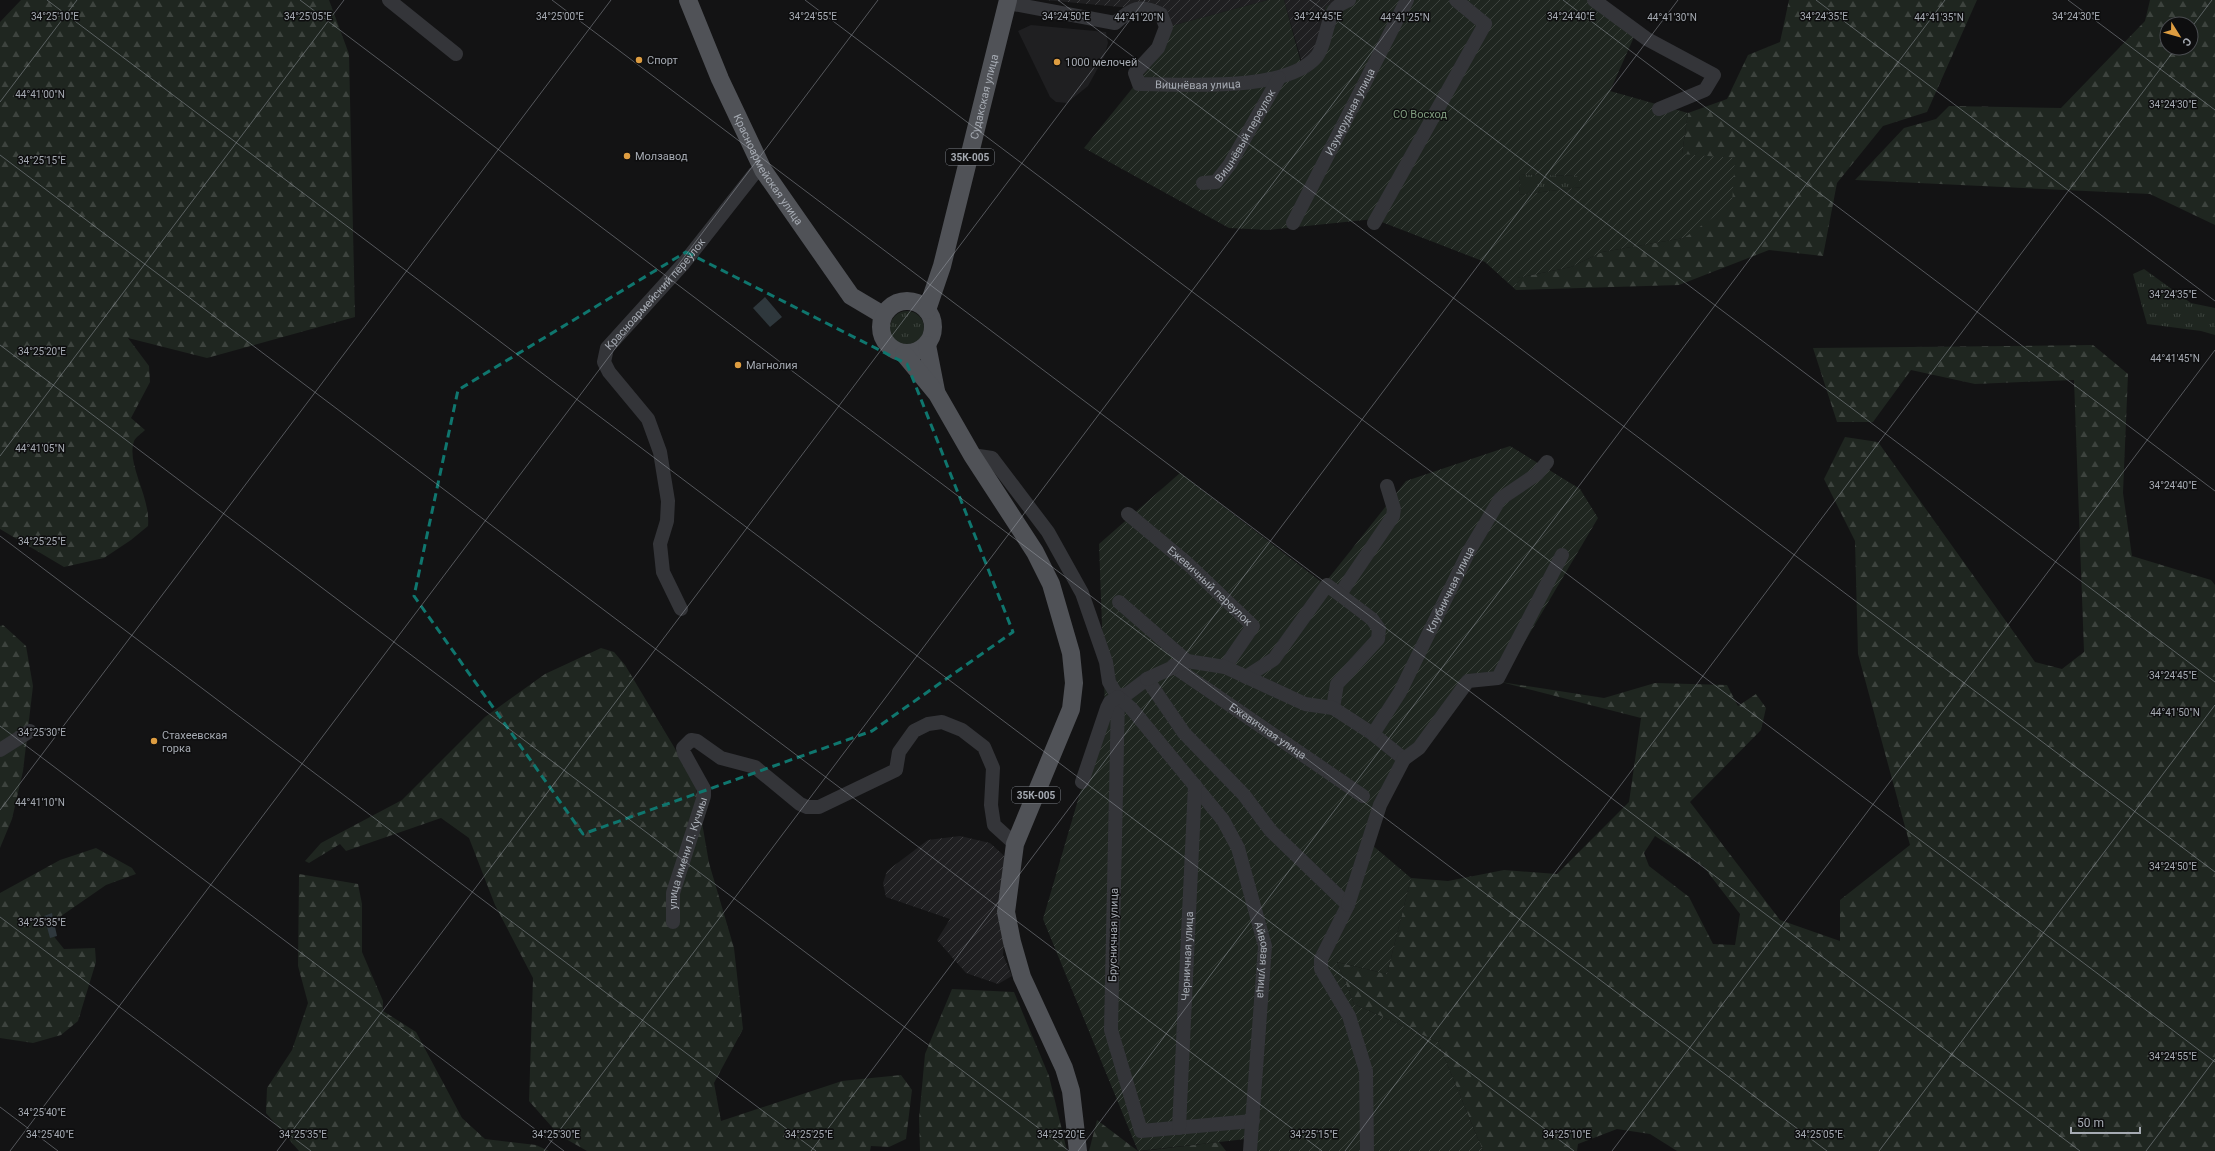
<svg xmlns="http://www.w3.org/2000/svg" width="2215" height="1151" font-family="Roboto,sans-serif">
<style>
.built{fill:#1f1f21}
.industrial{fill:url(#industrial-furrows)}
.grass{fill:url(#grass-tufts)}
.forest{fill:url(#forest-firs);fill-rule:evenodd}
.garden{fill:url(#garden-furrows);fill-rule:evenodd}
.water{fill:#2f383d}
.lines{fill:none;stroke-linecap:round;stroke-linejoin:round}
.minor{stroke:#343539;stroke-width:14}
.major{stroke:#505257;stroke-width:18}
.marked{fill:none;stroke:#0f766e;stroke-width:3;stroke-dasharray:8 5;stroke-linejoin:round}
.ticks{fill:none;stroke:#a6abb3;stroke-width:1;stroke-opacity:0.45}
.poi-dot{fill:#de9d41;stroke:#0e0e0f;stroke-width:1.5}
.labels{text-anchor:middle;stroke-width:3;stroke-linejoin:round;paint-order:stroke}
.shield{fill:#0e0e0f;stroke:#787c82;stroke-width:1}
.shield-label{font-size:10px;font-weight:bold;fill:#a6abb3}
.poi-label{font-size:11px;fill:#a6abb3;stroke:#0e0e0f;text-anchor:start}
.street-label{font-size:11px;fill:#a6abb3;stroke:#0e0e0f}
.park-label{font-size:11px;fill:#7f9c7f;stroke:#0e0e0f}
.ticks-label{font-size:10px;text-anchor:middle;fill:#a6abb3;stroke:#0e0e0f;stroke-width:3;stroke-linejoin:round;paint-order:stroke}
</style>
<defs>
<pattern id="industrial-furrows" width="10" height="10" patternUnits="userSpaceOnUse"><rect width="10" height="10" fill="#1f1f21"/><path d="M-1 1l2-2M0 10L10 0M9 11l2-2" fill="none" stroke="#3d3d3f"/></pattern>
<pattern id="grass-tufts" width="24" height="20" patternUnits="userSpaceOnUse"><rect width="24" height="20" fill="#1f2620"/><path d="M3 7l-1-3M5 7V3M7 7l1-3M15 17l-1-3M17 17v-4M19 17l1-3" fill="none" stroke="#3d433e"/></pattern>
<pattern id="forest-firs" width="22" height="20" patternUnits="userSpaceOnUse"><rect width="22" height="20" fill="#1f2620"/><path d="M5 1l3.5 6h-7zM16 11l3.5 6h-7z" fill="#3d433e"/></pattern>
<pattern id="garden-furrows" width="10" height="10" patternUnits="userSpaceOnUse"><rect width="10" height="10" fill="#1f2620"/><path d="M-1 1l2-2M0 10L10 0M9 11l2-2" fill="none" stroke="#3d433e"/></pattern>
</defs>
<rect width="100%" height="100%" fill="#131314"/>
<path class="built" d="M1031,25l75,7 2,11 -4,14 -16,29 -21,17 -11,-1 -6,-5 -32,-66z"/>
<g class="industrial">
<path d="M1045,0h223l-97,26 -7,-15z"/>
<path d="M1284,0h61l-28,54 -15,9z"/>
<path d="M960,836l30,7 20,18 -7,94 9,21 -14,8 -32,-11 -29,-33 13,-21 -64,-22 -3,-14 4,-12 41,-31z"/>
</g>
<g class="grass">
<path d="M1520,174l58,2 4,11 -63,8z"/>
<path d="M2144,269l47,34 24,5v27l-14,-4 -54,-7 -14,-50z"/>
<circle cx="907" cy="328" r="17"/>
</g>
<g class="forest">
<path d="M21,0h308l20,54 6,263 -148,41 -79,-20 21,28 1,16 -19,36 14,12c-3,3 -9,7 -11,11 -8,24 17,55 14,85l-17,14 -27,18 -40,9 -64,-38v-507z"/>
<path d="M1789,0h188l-50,112 -44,14 -46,57 -14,73 -54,-6 -90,35 -163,5v-12l55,-11 31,-15 82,-14 -2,-84 6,-41 39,-14 21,-44 32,-13z"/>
<path d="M2150,0h65v225l-65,-31 -295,-14 49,-52 32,-9 13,-13 112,2 84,-87zM2167,24h24v24h-24z"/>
<path d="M2093,345l35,29 -5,119 9,63 79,24 4,5v566h-538l-27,-17 -33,-5 -39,15 -1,7h-94l-45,-109 -84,-38 -17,-42 50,12 24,-96 37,3 56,-11 53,4 72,-72 12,-84 -140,-36 103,16 51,-15 72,2 11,21 18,-12 10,14 -5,22 -71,72 90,118 60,21v-41l70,-55 -52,-191 -3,-113 -31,-62 21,-42 33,5 157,220 27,7 22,-17 -10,-272 -99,4 -64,-14 -38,52h-36l-24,-74zM1655,836l48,30 37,48 -5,31 -22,-1 -24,-47 -40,-31 -5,-13z"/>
<path d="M3,625l23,21 7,40 -10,85 -11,48 -12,29v-222z"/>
<path d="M601,648l13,4 11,13 70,117 14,81 25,85 9,81 -29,54 7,38 121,-40 59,-6 11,15 -6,49 -17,8 -18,-1 -1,5h-283l-28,-16 -30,-34 4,-123 -38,-73 -26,-67 -28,-20 -95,33 -6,-7 -31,19 -4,-2 16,-18 81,-43 83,-83 60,-43z"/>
<path d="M96,848l36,20 4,6 -30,11 -55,38 1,11 12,15 31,-1 1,14 -18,59 -17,14 -28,8 -33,-5v-145l60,-33z"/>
<path d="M299,874l59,10 4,20v48l21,49v10l33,21 46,86 23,21 51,6 13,6h-250l-33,-38 1,-25 25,-38 16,-47 -10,-37z"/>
<path d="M952,989l62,3 35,84 18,75h-147l-1,-32 6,-65z"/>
<path d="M1097,1120l41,31h-49z"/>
<path d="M1219,1142l7,9h-83z"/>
</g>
<g class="garden">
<path d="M1268,0h16l17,63 16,-9 9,-48 19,-6h251l42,28 -28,63 78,22 -6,41 53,4 -3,46 -48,34 -82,14 -31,15 -54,11 -1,12 -31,-28 -111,-43 -106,11 -39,-2 -145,-80 76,-94 11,-28zM1520,174l57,2 5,11 -63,8z"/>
<path d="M1510,446l70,43 18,29 -97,164 -38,1 -65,82 -33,74 46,39 -24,96 -50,-12 17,42 84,38 45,109h-229l1,-13 -117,13 -95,-232 62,-211 -6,-164 81,-71 144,111 82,-103z"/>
</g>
<g class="water">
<path d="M765,297l17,20 -12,10 -17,-19z"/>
<path d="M52,913l5,23 -7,2 -6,-22z"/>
</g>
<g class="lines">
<g class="minor">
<path d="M389,0l67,54"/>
<path d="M1594,0l53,39 67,36 -9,15 -46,19"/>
<path id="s1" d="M1008,3l107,20c18,-15 24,-19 46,-9l5,13 -8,21 -23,25 4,11c44,0 148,9 178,-28 9,-11 9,-37 19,-48 2,-3 9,-6 13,-8"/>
<path id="s2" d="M1203,183l13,-1 14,-18 49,-86"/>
<path id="s3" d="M1293,223l114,-223"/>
<path d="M1374,223l111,-199 -29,-24"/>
<path d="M972,455l20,3 56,74 34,61 24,69 3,20 9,15 9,-3 20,-15 37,54 60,62 27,36 77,74 -27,54v10l28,47 17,55 1,80"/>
<path id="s4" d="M1128,514l60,50 65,62 -28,41"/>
<path d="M1340,594l53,-78 1,-7 -7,-23"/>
<path d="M1119,602l68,59"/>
<path id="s5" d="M681,609l-18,-37 -3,-28 7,-23 1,-20 -8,-49 -12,-33 -39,-47 -5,-10 3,-14 77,-85 70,-89 9,-4"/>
<path id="s6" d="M1173,666l190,130"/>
<path d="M1246,677l28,-18 53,-74 45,34 7,10 -1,10 -41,45 -4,24"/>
<path d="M1147,679l40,-18 38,6 80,37 28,4 40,26 31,25"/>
<path d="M1118,697l-7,333 30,101 112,-10"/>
<path id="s7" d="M1118,697l13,11 92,112 15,28 27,98 -15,205"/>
<path id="s8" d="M1373,734l27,-42 69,-141 31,-52 37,-25 10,-12"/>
<path d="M0,750l30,-19"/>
<path d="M1082,782l25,-74 3,-6 8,-5"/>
<path d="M1348,905l32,-100 24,-46 15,-11 49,-67 30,-3 64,-123"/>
<path id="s9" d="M673,922v-29l31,-97v-7l-20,-36 -1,-5 8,-8 6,1 24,17 34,9 45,37 7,3h12l77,-37 3,-18 15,-21 14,-7 14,-2 20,8 22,17 9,21 -2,37 3,20 21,19"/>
<path id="s10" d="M1179,1128l16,-343"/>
</g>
<g class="major">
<path id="s11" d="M688,0l32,79 43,91 88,126 32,19"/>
<circle cx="907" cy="327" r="26"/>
<path id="s12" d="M927,310l15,-44 66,-266"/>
<path d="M927,345l9,46"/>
<path d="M904,354l33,40 35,61 63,97 16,32 20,69 3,30 -3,26 -56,135 -9,68 6,30 10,35 42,91 7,23 7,60"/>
</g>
</g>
<path class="marked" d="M686,252l221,112 106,268 -141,99 -289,103 -169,-238 44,-206z"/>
<path class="ticks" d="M47,0l1527,1151M300,0l1527,1151M552,0l1528,1151M805,0l1410,1062M1058,0l1157,872M1310,0l905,682M1563,0l652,491M1816,0l399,301M2068,0l147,110M2191,28l21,-28M0,102l77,-102M0,155l1322,996M0,345l1069,806M0,456l344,-456M0,536l816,615M0,726l564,425M0,810l611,-810M0,917l311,234M0,1107l58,44M10,1151l868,-1151M277,1151l868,-1151M544,1151l867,-1151M811,1151l867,-1151M1078,1151l867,-1151M1345,1151l831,-1103M1612,1151l603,-801M1879,1151l336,-446M2146,1151l69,-92"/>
<g class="poi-dot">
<circle cx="639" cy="60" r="4"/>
<circle cx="1057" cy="62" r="4"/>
<circle cx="627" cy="156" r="4"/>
<circle cx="738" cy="365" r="4"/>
<circle cx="154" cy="741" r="4"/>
</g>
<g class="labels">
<g class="shield">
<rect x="946" y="149" width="48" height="16" rx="3"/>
<rect x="1012" y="787" width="48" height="16" rx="3"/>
</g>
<g class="shield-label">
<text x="970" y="161">35К-005</text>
<text x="1036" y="799">35К-005</text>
</g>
<g class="poi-label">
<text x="647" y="64">Спорт</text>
<text x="1065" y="66">1000 мелочей</text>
<text x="635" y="160">Молзавод</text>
<text x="746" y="369">Магнолия</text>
<text x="162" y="739">Стахеевская<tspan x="162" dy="13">горка</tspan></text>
</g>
<g class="street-label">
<text dy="4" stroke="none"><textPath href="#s1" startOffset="301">Вишнёвая улица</textPath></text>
<text dy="4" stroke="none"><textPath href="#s12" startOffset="221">Судакская улица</textPath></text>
<text dy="4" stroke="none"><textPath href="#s3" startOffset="125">Изумрудная улица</textPath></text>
<text dy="4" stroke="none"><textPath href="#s2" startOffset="68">Вишнёвый переулок</textPath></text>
<text dy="4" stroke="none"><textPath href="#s11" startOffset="188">Красноармейская улица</textPath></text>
<text dy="4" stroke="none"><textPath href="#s5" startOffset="357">Красноармейский переулок</textPath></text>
<text dy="4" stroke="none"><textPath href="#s4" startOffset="109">Ежевичный переулок</textPath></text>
<text dy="4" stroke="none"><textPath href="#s8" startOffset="164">Клубничная улица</textPath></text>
<text dy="4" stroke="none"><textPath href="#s6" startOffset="115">Ежевичная улица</textPath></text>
<text dy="4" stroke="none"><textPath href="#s9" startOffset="71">улица имени Л. Кучмы</textPath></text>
<text transform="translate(1113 935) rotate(-89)" y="4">Брусничная улица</text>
<text dy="4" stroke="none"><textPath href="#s10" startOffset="172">Черничная улица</textPath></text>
<text dy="4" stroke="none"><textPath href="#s7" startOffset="309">Айвовая улица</textPath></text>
</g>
<g class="park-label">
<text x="1420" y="118">СО Восход</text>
</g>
</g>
<g class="ticks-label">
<text x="55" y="20">34°25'10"E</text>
<text x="560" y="20">34°25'00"E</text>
<text x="813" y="20">34°24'55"E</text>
<text x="1318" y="20">34°24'45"E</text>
<text x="1824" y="20">34°24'35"E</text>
<text x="308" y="20">34°25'05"E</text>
<text x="1066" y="20">34°24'50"E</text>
<text x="1571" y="20">34°24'40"E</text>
<text x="2076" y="20">34°24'30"E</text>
<text x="1139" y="21">44°41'20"N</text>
<text x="1405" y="21">44°41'25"N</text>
<text x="1672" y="21">44°41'30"N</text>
<text x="1939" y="21">44°41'35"N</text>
<text x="40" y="98">44°41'00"N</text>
<text x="2173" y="108">34°24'30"E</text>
<text x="42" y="164">34°25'15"E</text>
<text x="2173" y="298">34°24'35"E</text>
<text x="42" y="355">34°25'20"E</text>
<text x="2175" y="362">44°41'45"N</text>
<text x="40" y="452">44°41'05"N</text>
<text x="2173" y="489">34°24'40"E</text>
<text x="42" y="545">34°25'25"E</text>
<text x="2173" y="679">34°24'45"E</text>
<text x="2175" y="716">44°41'50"N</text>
<text x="42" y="736">34°25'30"E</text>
<text x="40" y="806">44°41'10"N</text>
<text x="2173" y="870">34°24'50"E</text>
<text x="42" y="926">34°25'35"E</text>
<text x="2173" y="1060">34°24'55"E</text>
<text x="42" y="1116">34°25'40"E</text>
<text x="50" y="1138">34°25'40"E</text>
<text x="303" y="1138">34°25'35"E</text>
<text x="556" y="1138">34°25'30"E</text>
<text x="809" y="1138">34°25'25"E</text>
<text x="1061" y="1138">34°25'20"E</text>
<text x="1314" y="1138">34°25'15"E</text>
<text x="1567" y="1138">34°25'10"E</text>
<text x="1819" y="1138">34°25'05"E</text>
</g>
<g transform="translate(2179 36) rotate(127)"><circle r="19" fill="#0e0e0f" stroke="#4b4d51"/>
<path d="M0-3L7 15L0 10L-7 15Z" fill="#de9d41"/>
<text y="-6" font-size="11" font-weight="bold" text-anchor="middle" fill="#a6abb3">С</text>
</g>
<path d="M2071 1127v6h69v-6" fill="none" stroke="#a6abb3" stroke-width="2"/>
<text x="2077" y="1127" font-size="12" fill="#a6abb3" stroke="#0e0e0f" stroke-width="3" paint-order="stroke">50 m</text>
</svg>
